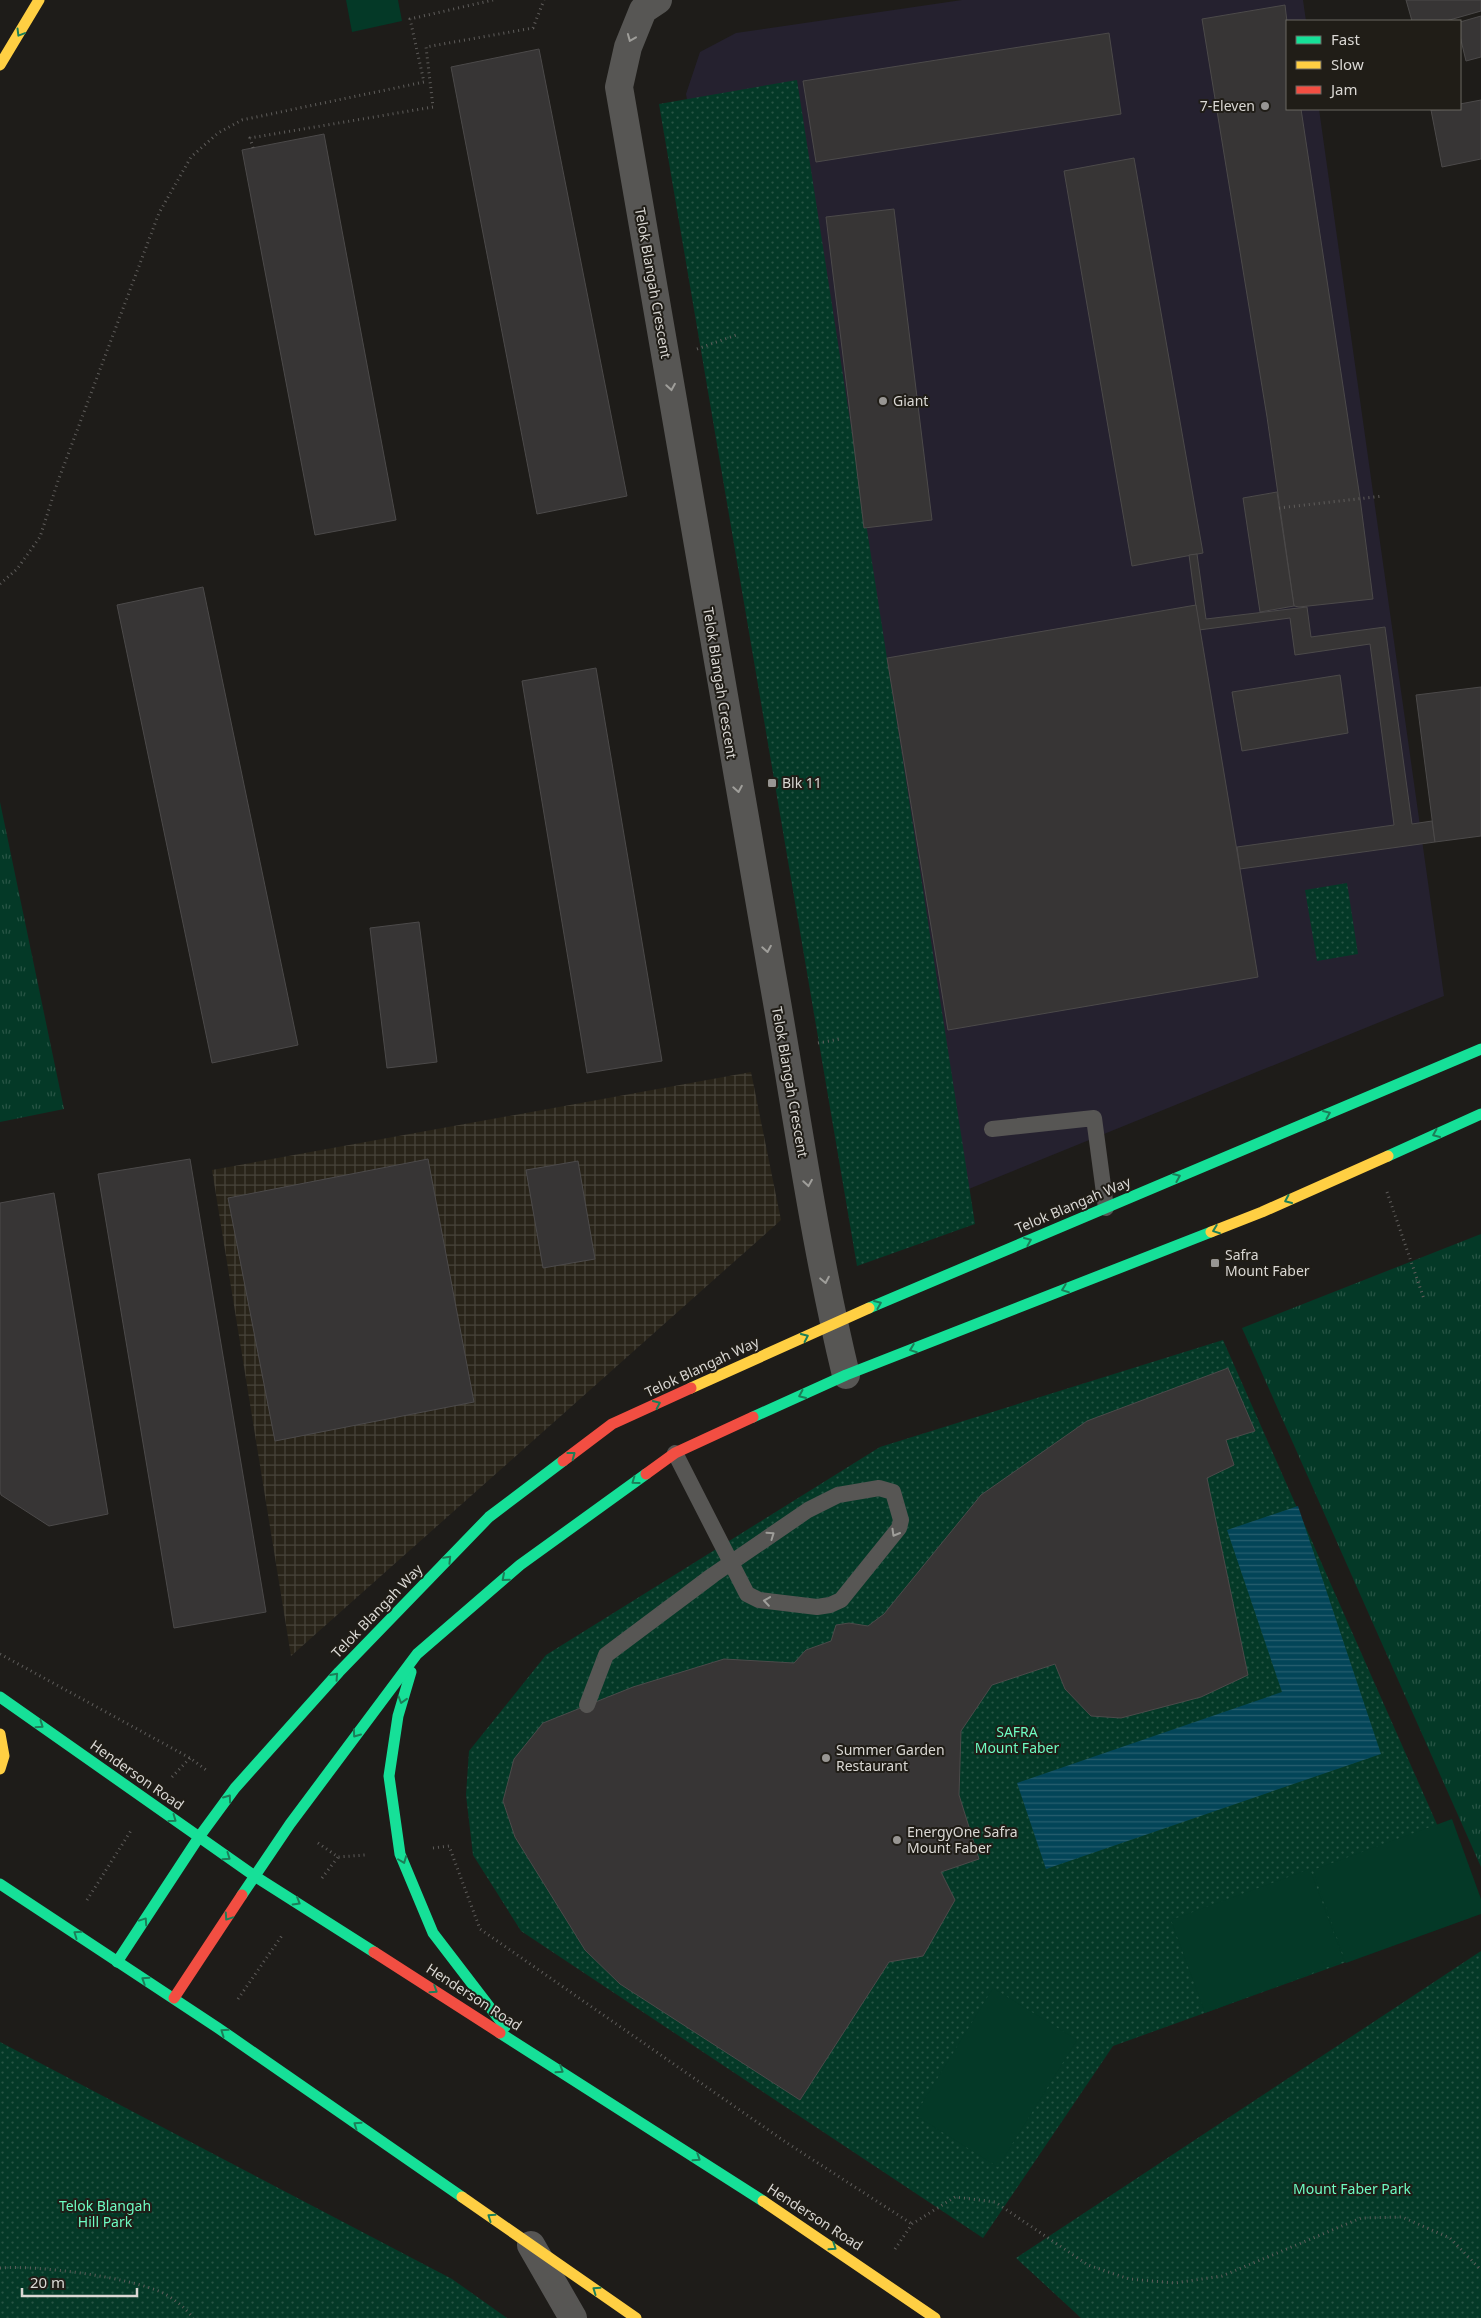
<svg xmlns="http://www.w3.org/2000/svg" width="1481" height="2318" font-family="'Noto Sans',sans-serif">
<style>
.commercial{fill:#25212f}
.industrial{fill:url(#industrial-grid)}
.grass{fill:url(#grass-tufts)}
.park{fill:url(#park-dots)}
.pitch{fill:#043927}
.water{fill:url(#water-rules)}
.building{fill:#373535;stroke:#4c4a4a}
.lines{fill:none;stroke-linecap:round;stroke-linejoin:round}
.path{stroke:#5f5d5b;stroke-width:3;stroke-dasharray:1 4;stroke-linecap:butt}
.lane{stroke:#575654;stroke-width:16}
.street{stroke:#575654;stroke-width:28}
.fast{stroke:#16e098;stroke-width:11}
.slow{stroke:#ffcf43;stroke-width:11}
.jam{stroke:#f24e42;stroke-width:11}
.oneway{stroke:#1b7e58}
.oneway2{stroke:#9f9e9a}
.poi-dot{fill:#989693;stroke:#201d17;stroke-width:2}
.labels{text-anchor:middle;stroke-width:4;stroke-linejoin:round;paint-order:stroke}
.poi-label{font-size:14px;fill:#dad8d4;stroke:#201d17;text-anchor:start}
.street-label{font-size:14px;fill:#dad8d4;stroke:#201d17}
.park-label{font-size:14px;fill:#6efdc3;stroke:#201d17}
</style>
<defs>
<pattern id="industrial-grid" width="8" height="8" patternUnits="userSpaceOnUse" patternTransform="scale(1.25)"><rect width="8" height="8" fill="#292419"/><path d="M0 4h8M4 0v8" fill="none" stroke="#47433a"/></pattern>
<pattern id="grass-tufts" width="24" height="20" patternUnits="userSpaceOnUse" patternTransform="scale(1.25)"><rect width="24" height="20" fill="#043927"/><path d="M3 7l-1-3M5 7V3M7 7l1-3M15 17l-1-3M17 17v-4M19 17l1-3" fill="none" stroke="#285545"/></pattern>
<pattern id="park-dots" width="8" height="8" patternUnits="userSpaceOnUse" patternTransform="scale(1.25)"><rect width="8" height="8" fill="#043927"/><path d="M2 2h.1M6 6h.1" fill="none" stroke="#285545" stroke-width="1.8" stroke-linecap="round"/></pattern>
<pattern id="water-rules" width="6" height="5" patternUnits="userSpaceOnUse" patternTransform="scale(1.25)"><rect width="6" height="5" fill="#034558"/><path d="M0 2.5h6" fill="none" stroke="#275f6f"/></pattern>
</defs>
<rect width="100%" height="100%" fill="#1e1c19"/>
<path class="commercial" d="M962,0h341l3,21h-19v88h32l125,887 -564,229 -194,-1131 14,-42 36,-19z"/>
<path class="industrial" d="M751,1072l30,148 -490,436 -79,-486z"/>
<g class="grass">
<path d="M0,802l64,307 -64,13z"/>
<path d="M1481,1234v633l-239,-539z"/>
</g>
<g class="park">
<path d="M797,80l178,1144 -118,42 -198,-1162z"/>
<path d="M1347,883l11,71 -41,7 -12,-71z"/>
<path d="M1223,1340l254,575 -364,131 -130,192 -462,-307 -48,-76 -7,-60 3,-44 77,-96 334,-208z"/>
<path d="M1481,1951v367h-400l-65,-60z"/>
<path d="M0,2042l452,237 55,39h-507z"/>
</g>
<g class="pitch">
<path d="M346,0h52l4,21 -50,11z"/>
<path d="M1452,1819l29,80v15l-135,49 -33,-93z"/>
<path d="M1310,1869l34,92 -139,52 -34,-93z"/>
<path d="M993,1988l84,52 -79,127 -83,-52z"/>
</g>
<path class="water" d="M1298,1506l83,248 -335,115 -29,-86 265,-91 -55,-162z"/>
<g class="building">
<path d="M1406,0h75v11l-35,10h-34z"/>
<path d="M1285,5l2,17v87h14l59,389 13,101 -74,8 -5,-1 -27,-189 -65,-398z"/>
<path d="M1481,16v41l-15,4 -6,-25v-14z"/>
<path d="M1109,33l12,81 -305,48 -13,-81z"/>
<path d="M539,49l88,447 -90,18 -86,-447z"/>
<path d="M1481,100v59l-39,8 -11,-57 29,-1v-5z"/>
<path d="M324,134l72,386 -81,15 -73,-385z"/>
<path d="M1134,158l69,395 -71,13 -68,-395z"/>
<path d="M894,209l38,311 -68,8 -38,-311z"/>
<path d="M1277,492l17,114 -34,6 -17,-114z"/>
<path d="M1197,554l9,65 101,-12 4,30 74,-10 27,197 20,-3 3,21 -195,27 -3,-22 157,-22 -24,-181 -75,11 -5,-37 -91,12 -10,-75z"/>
<path d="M203,587l95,458 -86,18 -95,-458z"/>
<path d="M1196,605l62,372 -310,53 -61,-372z"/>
<path d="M596,668l66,393 -75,12 -65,-392z"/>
<path d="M1340,675l8,58 -106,18 -10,-59z"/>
<path d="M1481,687v149l-46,6 -19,-147z"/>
<path d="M419,922l18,140 -50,6 -17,-140z"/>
<path d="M190,1159l76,453 -92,16 -76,-454z"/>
<path d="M428,1159l46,243 -199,39 -47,-243z"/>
<path d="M578,1161l17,98 -52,9 -17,-98z"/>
<path d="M54,1193l54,321 -59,12 -48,-31 -1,-4v-288z"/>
<path d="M1228,1368l27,63 -29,9 8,25 -27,13 41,197 -47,22 -80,21 -30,-2 -26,-27 -10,-25 -63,21 -31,46 -2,64 20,64 -38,13 14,28 -32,56 -34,6 -89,138 -180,-116 -35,-34 -70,-113 -12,-36 11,-42 29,-36 90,-36 91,-28 70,4 12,-13 25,-9 5,-16 13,-2 19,3 16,-12 97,-119 106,-74z"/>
</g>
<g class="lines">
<g class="path">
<path d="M253,148l-3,-10 183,-31 -7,-60 107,-19 11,-28"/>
<path d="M697,349l42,-15"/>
<path d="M1279,508l104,-12"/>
<path d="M0,584l17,-15 23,-32 18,-56 101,-268 32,-56 27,-24 24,-13 182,-38 -14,-63 83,-19"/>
<path d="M818,1043l22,-4"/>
<path d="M1387,1192l37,107"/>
<path d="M0,1654l190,104 16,12"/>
<path d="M172,1777l18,-19"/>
<path d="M318,1843l20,14 27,-2"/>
<path d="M433,1848l16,-2 31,83 307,214 125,81"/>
<path d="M322,1878l16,-21"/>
<path d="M87,1900l45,-71"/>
<path d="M238,1999l45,-65"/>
<path d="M895,2249l17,-25 43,-27 40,5 93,63 41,14 46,4 47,-7 139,-58 41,-1 48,21 31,32"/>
<path d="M0,2268c38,-3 129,9 163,25 10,5 24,16 30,25"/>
</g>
<g class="lane">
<path d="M992,1129l102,-11 12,90"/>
<path d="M587,1705l19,-50 107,-80 95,-65 30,-15 41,-7 14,4 8,28 -2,8 -58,72 -11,5 -13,2 -58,-7 -12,-6 -72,-141"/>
</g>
<g class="street">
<path d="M658,0l-15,10 -15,37 -9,40c51,296 100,592 153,887 24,134 42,269 74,401"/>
<path d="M531,2245l42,73"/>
</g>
<g class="fast">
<path d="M1388,1156l93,-42"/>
<path d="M869,1308l612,-259"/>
<path d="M753,1417l93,-42 365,-143"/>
<path d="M411,1672l-13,44 -9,60 11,78 33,79 72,94"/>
<path d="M0,1697l256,180 118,75"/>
<path d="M0,1884l218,144 244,169"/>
<path d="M242,1895l48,-71 127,-170 103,-89 126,-91"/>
<path d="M117,1962l82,-125 36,-49 104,-116 150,-155 74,-56"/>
<path d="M500,2033l263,168"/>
</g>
<g class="slow">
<path d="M0,65l39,-65"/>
<path d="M1211,1232l51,-20 126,-56"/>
<path d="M691,1388l178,-80"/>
<path d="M0,1734l4,22 -4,13"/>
<path d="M462,2197l174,121"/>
<path d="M763,2201l172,117"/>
</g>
<g class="jam">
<path d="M563,1461l49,-37 79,-36"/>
<path d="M646,1474l29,-21 78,-36"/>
<path d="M374,1952l126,81"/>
<path d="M174,1998l68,-103"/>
</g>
</g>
<defs><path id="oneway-chevron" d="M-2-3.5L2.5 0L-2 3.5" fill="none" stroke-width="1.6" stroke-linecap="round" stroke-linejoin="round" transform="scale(1.25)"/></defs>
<g class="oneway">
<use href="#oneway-chevron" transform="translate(20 33) rotate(121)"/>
<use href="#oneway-chevron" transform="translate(1327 1114) rotate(-23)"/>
<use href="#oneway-chevron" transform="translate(1436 1134) rotate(156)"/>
<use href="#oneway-chevron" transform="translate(1177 1177) rotate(-23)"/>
<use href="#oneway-chevron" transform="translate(1288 1200) rotate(156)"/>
<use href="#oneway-chevron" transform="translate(1216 1230) rotate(159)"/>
<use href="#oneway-chevron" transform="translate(1028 1241) rotate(-23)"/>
<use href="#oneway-chevron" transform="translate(1065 1289) rotate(159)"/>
<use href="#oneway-chevron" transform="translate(878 1304) rotate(-23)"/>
<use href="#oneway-chevron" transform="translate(805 1337) rotate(-25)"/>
<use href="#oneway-chevron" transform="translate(913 1349) rotate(159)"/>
<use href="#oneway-chevron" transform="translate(802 1395) rotate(156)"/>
<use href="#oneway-chevron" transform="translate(657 1404) rotate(-25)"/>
<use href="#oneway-chevron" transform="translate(572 1455) rotate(-37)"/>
<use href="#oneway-chevron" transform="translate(635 1481) rotate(144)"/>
<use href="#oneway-chevron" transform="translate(448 1559) rotate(-46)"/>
<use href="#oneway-chevron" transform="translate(505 1578) rotate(139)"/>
<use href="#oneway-chevron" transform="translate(335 1676) rotate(-48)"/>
<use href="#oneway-chevron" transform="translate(402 1700) rotate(107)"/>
<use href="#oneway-chevron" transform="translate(40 1725) rotate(35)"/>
<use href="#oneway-chevron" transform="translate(356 1734) rotate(126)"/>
<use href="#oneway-chevron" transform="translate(228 1798) rotate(-54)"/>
<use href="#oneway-chevron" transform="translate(173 1819) rotate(36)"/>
<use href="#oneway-chevron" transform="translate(227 1857) rotate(35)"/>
<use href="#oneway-chevron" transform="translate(403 1860) rotate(69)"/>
<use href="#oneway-chevron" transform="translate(297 1902) rotate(31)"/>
<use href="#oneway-chevron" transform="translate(228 1917) rotate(124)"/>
<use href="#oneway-chevron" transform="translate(144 1921) rotate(-56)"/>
<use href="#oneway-chevron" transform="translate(77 1934) rotate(-145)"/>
<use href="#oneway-chevron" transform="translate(145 1980) rotate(-147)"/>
<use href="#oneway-chevron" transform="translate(434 1990) rotate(33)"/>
<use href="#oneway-chevron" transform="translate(224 2032) rotate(-145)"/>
<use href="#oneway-chevron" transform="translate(560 2070) rotate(33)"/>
<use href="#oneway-chevron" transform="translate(357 2125) rotate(-145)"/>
<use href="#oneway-chevron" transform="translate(697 2158) rotate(33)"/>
<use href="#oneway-chevron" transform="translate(491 2217) rotate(-145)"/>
<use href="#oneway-chevron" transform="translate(833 2247) rotate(34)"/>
<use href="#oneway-chevron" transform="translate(596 2290) rotate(-145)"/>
</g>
<g class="oneway2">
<use href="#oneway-chevron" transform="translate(631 38) rotate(112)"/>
<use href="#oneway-chevron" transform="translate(671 387) rotate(81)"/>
<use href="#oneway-chevron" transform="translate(738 789) rotate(80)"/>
<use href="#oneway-chevron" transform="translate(767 949) rotate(80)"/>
<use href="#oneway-chevron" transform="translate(808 1183) rotate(81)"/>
<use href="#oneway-chevron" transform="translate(825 1280) rotate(79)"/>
<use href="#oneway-chevron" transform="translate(895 1533) rotate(120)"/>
<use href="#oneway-chevron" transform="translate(771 1535) rotate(-35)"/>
<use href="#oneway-chevron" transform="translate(767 1601) rotate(-172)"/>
</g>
<g class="poi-dot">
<circle cx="1265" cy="106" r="5"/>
<circle cx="883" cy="401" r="5"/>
<rect x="767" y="778" width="10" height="10" rx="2.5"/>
<rect x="1210" y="1258" width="10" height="10" rx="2.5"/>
<circle cx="826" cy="1758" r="5"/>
<circle cx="897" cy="1840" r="5"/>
</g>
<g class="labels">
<g class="poi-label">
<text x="1255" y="111" text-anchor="end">7-Eleven</text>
<text x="893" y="406">Giant</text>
<text x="782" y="788">Blk 11</text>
<text x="1225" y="1260">Safra<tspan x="1225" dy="16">Mount Faber</tspan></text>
<text x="836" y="1755">Summer Garden<tspan x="836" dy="16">Restaurant</tspan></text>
<text x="907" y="1837">EnergyOne Safra<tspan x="907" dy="16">Mount Faber</tspan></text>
</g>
<g class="street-label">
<text transform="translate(653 283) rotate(80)" y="5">Telok Blangah Crescent</text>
<text transform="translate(720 683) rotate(81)" y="5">Telok Blangah Crescent</text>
<text transform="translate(790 1082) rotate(80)" y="5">Telok Blangah Crescent</text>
<text transform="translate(1073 1205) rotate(-23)" y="5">Telok Blangah Way</text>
<text transform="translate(702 1367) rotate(-25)" y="5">Telok Blangah Way</text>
<text transform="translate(377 1611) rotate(-46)" y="5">Telok Blangah Way</text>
<text transform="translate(137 1775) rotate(35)" y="5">Henderson Road</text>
<text transform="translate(474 1997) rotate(33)" y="5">Henderson Road</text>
<text transform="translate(815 2217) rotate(33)" y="5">Henderson Road</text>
</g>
<g class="park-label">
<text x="1017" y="1737">SAFRA<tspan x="1017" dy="16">Mount Faber</tspan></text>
<text x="1352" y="2194">Mount Faber Park</text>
<text x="105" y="2211">Telok Blangah<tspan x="105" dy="16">Hill Park</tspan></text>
</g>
</g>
<rect x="1286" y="20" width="175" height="90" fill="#201d17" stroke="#6a6863"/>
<rect x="1296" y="36" width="25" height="8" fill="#16e098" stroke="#6a6863"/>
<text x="1331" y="45" font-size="15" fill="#dad8d4">Fast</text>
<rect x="1296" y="61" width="25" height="8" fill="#ffcf43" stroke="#6a6863"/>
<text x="1331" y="70" font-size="15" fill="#dad8d4">Slow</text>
<rect x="1296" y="86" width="25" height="8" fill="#f24e42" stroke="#6a6863"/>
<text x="1331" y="95" font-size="15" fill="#dad8d4">Jam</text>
<path d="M22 2288v8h115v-8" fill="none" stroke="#dad8d4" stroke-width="2.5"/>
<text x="30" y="2288" font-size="15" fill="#dad8d4" stroke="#201d17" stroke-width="4" paint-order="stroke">20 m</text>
</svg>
